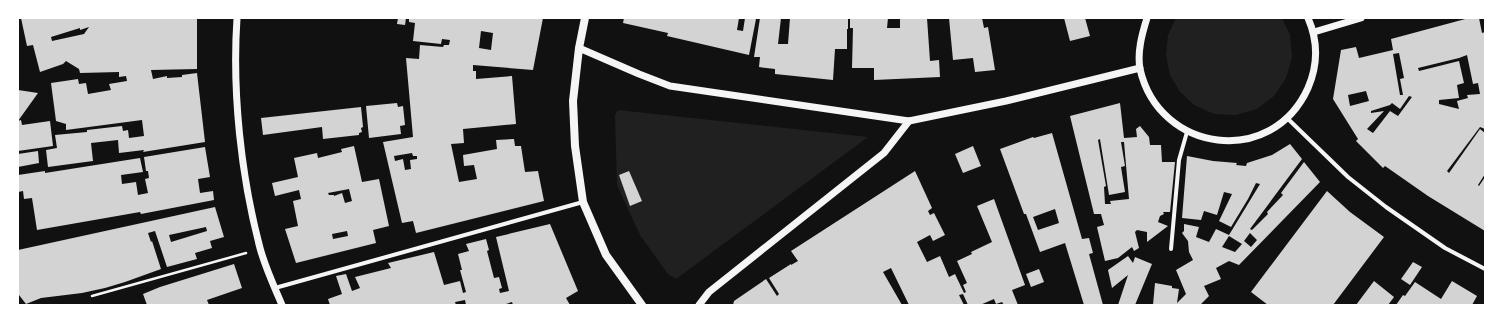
<svg xmlns="http://www.w3.org/2000/svg" width="1503" height="323" font-family="Raleway,sans-serif">
<style>
.green{fill:#202020}
.building{fill:#d3d3d3;fill-rule:evenodd}
.lines{fill:none;stroke-linecap:round;stroke-linejoin:round}
.path{stroke:#f5f5f5;stroke-width:2.5}
.minor{stroke:#f5f5f5;stroke-width:4}
.tertiary{stroke:#f5f5f5;stroke-width:7}
.secondary{stroke:#f5f5f5;stroke-width:8}
</style>
<rect width="100%" height="100%" fill="#111"/>
<g class="green">
<path d="M1176,18h106l8,17 2,22 -6,21 -12,18 -17,13 -21,6 -22,-1 -20,-9 -14,-13 -10,-17 -4,-20 2,-20z"/>
<path d="M618,110l250,27 -192,142 -8,-5 -28,-39 -23,-50 -2,-70z"/>
</g>
<g class="building">
<path d="M21,18h176v51l-46,1 2,9 14,-3v2l15,-1v-2l15,-2 8,69 -62,10 1,-2 -25,3 -1,-13 -27,3 2,18 -45,6 -2,-17 11,-2 -2,-13 32,-3v-2l35,-4 1,5 5,-1 1,8 15,-2 -2,-16 -76,10v-6l-10,-3 -5,-38 27,-4 1,5 7,-1 2,11 23,-4 -2,-6 18,-3 -1,-5 -7,1v-5l-39,1 -1,-4 -13,-8 -3,3 -23,8 -7,-27 -6,1zM89,27l-5,7 -32,7 -1,-4 29,-9v2z"/>
<path d="M398,18h8l-1,7 -8,-1z"/>
<path d="M409,18h134l-10,52 -60,-5v6h3v8l36,-3 4,48 -53,5 1,14 -13,1 8,38 18,-3 -3,-14 -10,1 -1,-11 34,-6 -1,-9 18,-1 1,7h6l4,26 13,-1 6,30 -128,32 -3,-12 -11,2 -19,-81 30,-5 -7,-79 13,1 1,-14 23,2 1,-2h5l1,-5 -8,-1 -1,5 -28,-3 2,-18 -6,-1zM481,31l12,2 -2,17 -12,-2zM412,153l1,3h4v3l-7,1 1,9 -6,1 -2,-11 -8,2 -1,-5z"/>
<path d="M624,18h115l-2,12 6,1 2,-13 11,1 -7,36 -82,-19 1,-3 -45,-10z"/>
<path d="M760,18h21l-3,26h10l2,-26h58v11h-1v20h-12l-2,31 -58,-6v-5l-16,-2 1,-10h-6z"/>
<path d="M850,18h38l-1,10h13v-10h27l3,43 9,-1 1,17 -66,3v-12h-22l1,-40h-3z"/>
<path d="M949,18h33l2,10 4,-1 7,43 -20,2 -2,-14 -20,2z"/>
<path d="M1064,18h21l5,18 -20,5z"/>
<path d="M1469,18h10l3,15 3,-1v97l-5,-2 -33,44 2,2 31,-44 5,4v41l-7,11 1,1 6,-9v54l-57,-35 -43,-30 -2,2 -27,-27 2,-2 -25,-40 8,-49 15,-3 3,11 34,-8 -2,-11zM1399,53l5,25 -4,1 3,16h-3l-7,-41zM1467,55l6,29 5,-1 2,11 -13,1 1,3 -11,3 2,8 -20,-5v-4l20,-2 -2,-13 7,-2 -5,-22 -40,10 -1,-3 41,-10zM1366,91l3,10 -19,5 -2,-11zM1409,96l3,1 -14,19 -8,-5 -17,22 -6,-4 17,-18 -13,2v-2l19,-6 2,-2 8,6z"/>
<path d="M18,90l20,3 -20,28 3,-1 1,5 28,-4 3,25 -35,5z"/>
<path d="M397,103l1,4 5,-1 2,19 -5,1 1,8 -32,4 -3,-32z"/>
<path d="M1120,103l4,35 13,-1 -1,-8 4,-3 9,11 1,8h11l1,17h13l-5,50h-7l1,2 -4,2 -2,6 10,4 -21,16v-10l-10,-2 -2,2 4,16 -5,3 -2,-4 -14,11 -13,3 -8,-34 7,-2 -3,-11h-7l-24,-98zM1100,139l9,56 16,-3 -4,-25 4,-1 -4,-24h3l5,57 -19,2 1,3h-6l-1,-17 2,-1 -8,-46z"/>
<path d="M361,107l2,20 -2,1 1,4 -3,1v2l-36,4 -1,-12 -59,8 -2,-17z"/>
<path d="M1052,133l30,106 7,-1 4,15 -4,1 14,51h-19l-19,-62 -25,9 -14,-38h-2l-24,-65 33,-12 1,1zM1055,209l4,14 -21,7 -5,-13z"/>
<path d="M1290,144l12,15 -52,70 2,1 16,-16 -1,-2 16,-17 -2,-2 23,-31 16,20 -81,83 -10,-4 -13,7 5,11 -17,7 5,10 -9,9h-47l2,-22 17,3v2l7,1 -2,14 9,-9 -10,-24 17,-10 -4,-8 -1,-11 -6,-8 2,-2v-7l15,3 -3,10 13,5 7,-13 13,6 31,-51 -4,-1 -8,16 -17,28 -12,-6 13,-27 -8,-2 -7,23 -13,-4 -3,9 -19,-2 5,-62 26,5 24,2 -1,2 10,1 1,-3 25,-8zM1250,233l7,7 -6,7 -7,-6zM1229,236l13,8 -7,8 -13,-5z"/>
<path d="M354,146l8,36 17,-3 10,47 -16,4 3,13 -80,20 -11,-34 13,-3 -5,-25 8,-2 -2,-9 -24,6 -3,-13 26,-6 -4,-19 23,-5 1,5 24,-6 -1,-3zM349,189l3,12 -7,2 -3,-10 -8,3v-1h-5l-1,-2zM347,231l1,5 -15,3 -1,-5z"/>
<path d="M973,146l8,20 -18,7 -8,-19z"/>
<path d="M205,147l5,30 -12,2 2,14 13,-2 1,9 -73,14 -1,-2 -103,18 -5,-32 -8,1 -1,-8 -5,1v-17l27,-4v2l95,-15 3,14 -22,3 1,9 14,-2 2,13 10,-2 -3,-14 4,-1 -1,-7h-2l-2,-14z"/>
<path d="M38,151l1,12 -21,4v-13z"/>
<path d="M629,171l13,30 -12,5 -11,-31z"/>
<path d="M915,171l17,37 -4,3 2,4 4,-2 11,22 -12,6 -3,-6 -13,7 10,20 13,-6 9,21 6,-3 9,19 2,-1 -3,-7 4,-2 -10,-22 15,-7 -1,-2 21,-10 -15,-36 17,-7 31,86 -13,5 6,15h-14l-2,-3 -6,2 -2,-5 -14,6h-12l-5,-11 -4,1 5,10h-55l-18,-37 -8,4 19,33h-169l1,-4 32,-22 11,17 2,-2 -10,-16 22,-14v1l7,-4 -7,-10z"/>
<path d="M1327,191l23,21 34,25 -51,68h-65l-17,-13z"/>
<path d="M215,207l9,30 -14,4 2,7 -17,5 2,6 -30,8 -12,-36 -7,2 3,9 1,-1 9,28 -36,13 -20,6 -23,5 -41,5 -15,6 -7,-9 -1,1v-46zM206,227l1,4 -36,11 -2,-7z"/>
<path d="M550,224l28,67 -12,7 4,7h-57l-1,-3 -9,3h-37l-1,-5 -10,2 1,3h-7v-1l-5,1h-114l-2,-6 14,-5 -6,-18 10,-2 6,17 8,-3 -5,-11 36,-9 -3,-5 46,-11 10,33 16,-4 3,12 3,-1 -6,-22h2l-4,-16 11,-3 -3,-7 20,-5 3,11 -2,1 7,27 5,-1 3,11 -3,1 1,4 9,-2 -13,-54z"/>
<path d="M1128,256l5,7 2,-6 17,7 -17,41h-17l10,-30 -16,13 -4,-18z"/>
<path d="M1413,262l9,5 -12,18 -9,-6z"/>
<path d="M234,264l8,24 -35,12 2,5h-62l-4,-11 17,-7z"/>
<path d="M1039,269l5,13 -13,5 -5,-13z"/>
<path d="M1374,281l20,16 -6,8h-32z"/>
<path d="M1452,281l25,15 -5,9h-76l7,-10 2,1 10,-14 26,17z"/>
</g>
<g class="lines">
<path class="path" d="M92,296l154,-43"/>
<g class="minor">
<path d="M1287,118l61,59 38,30 59,41 40,21"/>
<path d="M1171,249l8,-89 8,-28"/>
<path d="M275,288l308,-86"/>
</g>
<g class="tertiary">
<path d="M237,18c-5,74 4,158 23,230 5,19 14,38 22,57"/>
<path d="M1147,18c-5,16 -10,34 -7,51 19,84 132,99 168,19 10,-23 10,-47 0,-70"/>
<path d="M1314,32l47,-14"/>
<path d="M579,48l60,26 31,12 239,35 97,-20 134,-33"/>
<path d="M699,305l10,-13 175,-139 25,-32"/>
</g>
<path class="secondary" d="M585,18l-6,30 -6,53 2,45 8,56 23,53 36,50"/>
</g>
<rect width="1503" height="323" fill="none" stroke="#ffffff" stroke-width="38"/>
</svg>
